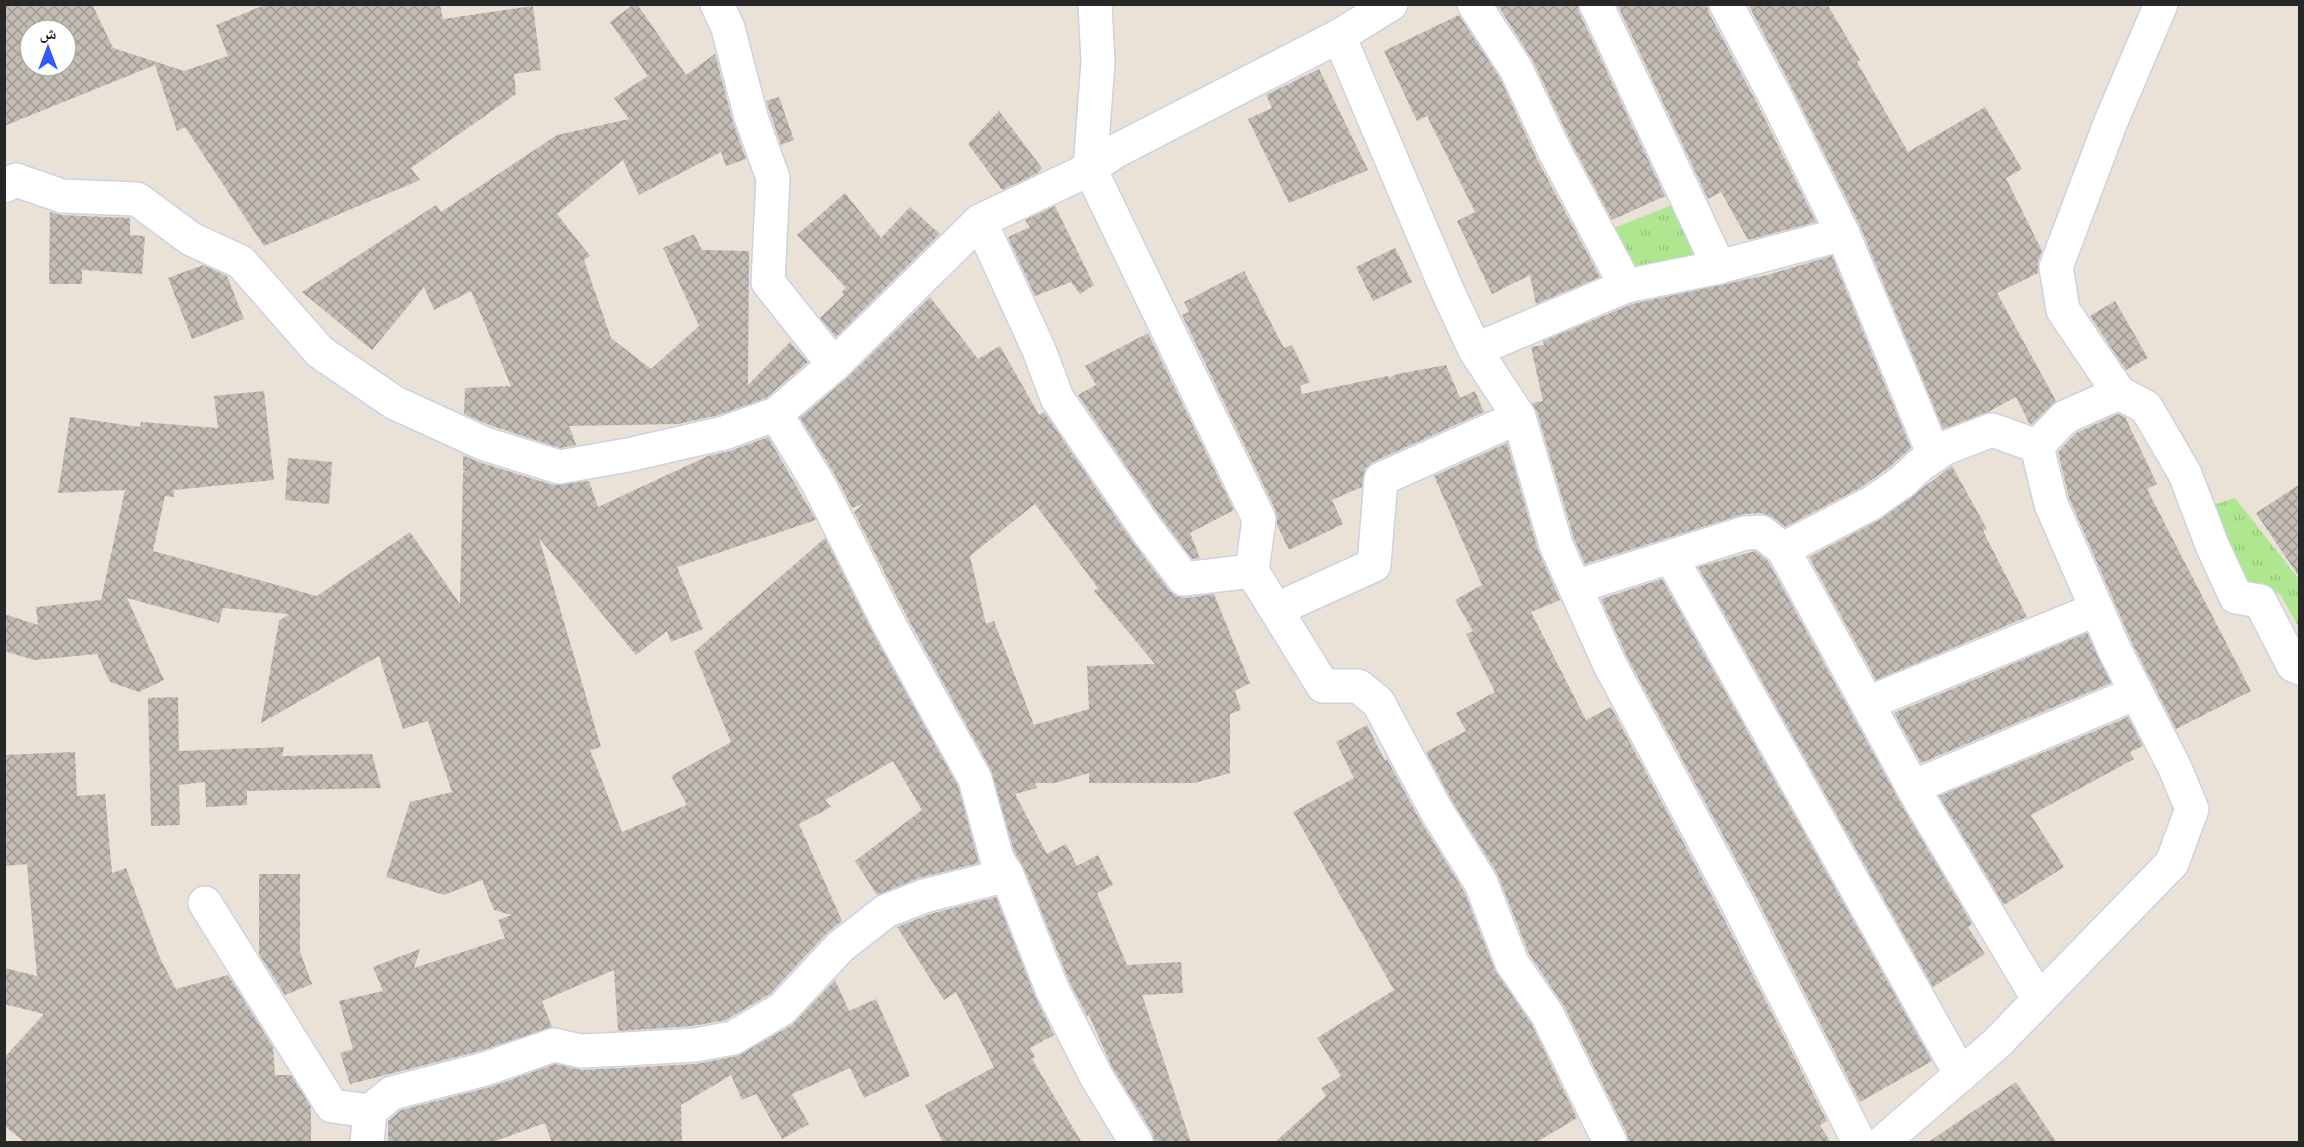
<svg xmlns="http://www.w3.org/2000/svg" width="2304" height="1147" font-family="Lato,'Noto Naskh Arabic',sans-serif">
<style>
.park{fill:url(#park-tufts)}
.building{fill:url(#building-cross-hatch);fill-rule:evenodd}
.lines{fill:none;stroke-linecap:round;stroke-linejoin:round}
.minor-casing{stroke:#cdd1e2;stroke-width:36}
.minor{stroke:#fff;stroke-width:33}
</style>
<defs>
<pattern id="park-tufts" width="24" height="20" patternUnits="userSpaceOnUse" patternTransform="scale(1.5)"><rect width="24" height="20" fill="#aee78f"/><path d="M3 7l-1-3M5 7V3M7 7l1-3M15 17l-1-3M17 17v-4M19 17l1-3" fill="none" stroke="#96c67b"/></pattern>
<pattern id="building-cross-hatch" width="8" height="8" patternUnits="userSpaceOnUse" patternTransform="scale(1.5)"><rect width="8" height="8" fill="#c2bcb4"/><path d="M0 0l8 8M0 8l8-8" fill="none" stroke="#9e9992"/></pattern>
</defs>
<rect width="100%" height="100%" fill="#ebe2d7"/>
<g class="park">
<path d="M1677,203l28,57 -77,17 -22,-46z"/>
<path d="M2235,498l64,81v48l-19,-33 -35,-7 -35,-81z"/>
</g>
<g class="building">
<path d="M4,4h88l21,44 71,23 44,-15 -12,-31 51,-21h173l3,15 90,-13 8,64 -27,4 2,20 -105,74 9,12 -156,66 -79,-119 -8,4 -22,-66 -151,61zM30,30h36v36h-36z"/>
<path d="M634,4h3l49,71 29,-21 18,68 13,37 -20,7 -5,-14 -82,43 -16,-35 -66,54 33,42 -6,4 27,78 40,31 48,-43 -36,-78 31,-14 8,16 47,1 -1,134 42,-43 18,20 -42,36 -47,17 -41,9 -109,2 7,19 -16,3 -68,-22 -28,-12 1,-26 46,-2 -40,-95 -37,19 -10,-23 -52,63 -70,-58 134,-87 5,7 116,-77 72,-16 -15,-21 34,-22 -38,-54z"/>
<path d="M1497,4h81l1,8 86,184 -53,24 -41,-78 -38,-81z"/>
<path d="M1617,4h90l2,9 49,92 58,117 -68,18 -27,-48 -13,7z"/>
<path d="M1748,4h79l33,56 -3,2 51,90 77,-45 37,62 -16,9 36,73 -4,10v12l-41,20 59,108 -24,23 -3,-1 -13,-26 -28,15 -45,17 -83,-203 -68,-138z"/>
<path d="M1459,15l41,63 37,81 63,118 -64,27 -6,-29 -38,19 -35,-73 18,-9 -48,-96 -10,5 -33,-70z"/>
<path d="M1319,69l49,101 -79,33 -41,-84 24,-11 -6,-13z"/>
<path d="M779,97l15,43 -13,5 -15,-44z"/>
<path d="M999,111l43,57 -4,5 -36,17 -34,-46z"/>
<path d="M845,193l36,45 29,-31 30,27 -104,103 -16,-19 24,-23 -2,-3 4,-4 -49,-53z"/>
<path d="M1055,206l39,79 -14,9 -9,-12 -36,14 -27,-59 22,-10 -5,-7z"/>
<path d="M50,212l11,3 69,3v17l15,1 -3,38 -60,-4v14h-33z"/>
<path d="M1395,248l17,34 -39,19 -17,-34z"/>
<path d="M1832,256l79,192 -21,19 -30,21 -75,39 -13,-10 -11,-4 -17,1 -159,50 -11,-25 -37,-127 -5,-9 11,-2 -12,-54 13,-2 -1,-4 89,-37 135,-29z"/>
<path d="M203,265l24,11 17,43 -52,20 -24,-61z"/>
<path d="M1244,271l40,77 8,-3 18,37 -10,4 2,8 86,-18 1,2 8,-4 49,-9 14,33 15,-7 9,21 -111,50 -8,7 -3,18 -30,13 11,24 -54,26 -12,-25 -1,-14 -94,-196 7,-3 -5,-10z"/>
<path d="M930,297l48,62 22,-13 39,69 5,-3 88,129 37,49 7,6 10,2 28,-4 36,89 -15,8 6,19 -11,4v59l-35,10h-106v-10l-34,10h-20l2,5 -22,6 32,60 19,-10 11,22 21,-11 15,30 -16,8 30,72 54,-3 2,31 -41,2 49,148h-36l-3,-11 -40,-65 -23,-52 -2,1 -18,-35 -45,-113 -10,-17 -23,-81 -84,-153 -53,-105 9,-8 -11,4 -17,-33 -35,-57 47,-40zM1035,504l63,84 -4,3 61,73 -68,2 2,43 -55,16 -40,-104 -8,3 -16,-68z"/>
<path d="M2115,301l33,57 -22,12 -36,-54z"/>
<path d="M1148,333l86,177 -44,23 10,25 -8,1 -30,-40 -84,-124 18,-10 -11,-19z"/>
<path d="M264,391l10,89 -100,10v7l-9,-1 -12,55 164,45 93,-64 50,72 3,-131 3,-2h-3v-16l16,7 74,23 36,-4 9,26 110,-51 22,-5 38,-14 48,83 -139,47 26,62 -32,13 -4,-11 -31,24 -97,-117 62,209 -11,3 32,82 65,-27 -16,-29 60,-34 -37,-90 131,-114 49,97 84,151 21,77 -60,15 -42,17 -22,-34 67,-51 -29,-49 -68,39 6,7 -32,17 43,97 -15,12 -57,61 -44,26 -33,6 -75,5 -4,-61 -72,31 10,26 -72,24 -130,33 -10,-31 13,-4 -14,-48 44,-10 -10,-24 47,-18 -6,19 91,-30 -7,-18 13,-5 -17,-5 -12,-30 -38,15 -58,-18 24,-75 42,-10 -24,-71 -25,8 -24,-73 -118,67 18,-102 10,-7 -66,-6 -4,15 -92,-25 37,82 -25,12 -29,-10 -13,-28 -63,6 -30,-9v-37l34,11 -2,-18 65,-7 24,-110 -67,3 12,-76 70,10 1,-5 77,6 -4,-32z"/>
<path d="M2118,414l7,3 32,67 -10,5 104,202 -75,38 -44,-86 -63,-145 -11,-46 18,-19z"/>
<path d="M1507,443l31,107 22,50 -29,12 55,108 25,-13 109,204 107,210 -7,4 11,18h-202l-2,-9 -63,-128 -35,-52 -32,-81 -45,-72 -26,-49 40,-21 -10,-18 39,-21 -29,-58 7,-3 -18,-31 27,-15 -48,-109z"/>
<path d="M288,458l44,4 -3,42 -44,-4z"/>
<path d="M1952,466l35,63 -4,2 44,86 -151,63 -67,-123 72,-38z"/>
<path d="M2300,484v94l-44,-65z"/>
<path d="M1755,551l13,10 137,250 67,113 -4,3 17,27 -52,33 -235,-420z"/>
<path d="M1662,579l270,482 -72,41 -106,-209 -127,-236 -26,-58z"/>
<path d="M2087,633l24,50 -190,80 -27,-50z"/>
<path d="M178,697l1,54 105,-4 -2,9 90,-2 9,34 -134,3v14l-41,2 -1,-25 -26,3 1,40 -29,1 -3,-128z"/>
<path d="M2128,717l15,29 -13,6 4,7 -103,56 33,52 -60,38 -65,-109z"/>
<path d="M1367,725l18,36 2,-2 33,61 44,71 31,79 36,53 46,95 -42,25h-261l52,-47 -5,-8 20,-12 -24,-38 77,-48 -101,-178 61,-34 -18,-36z"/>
<path d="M75,752l2,44 28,-2 7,79 14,-5 34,90 16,31 52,-14 45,72 2,28h16l20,32v36h-286l-21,-18v-67l40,-44 -40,-10v-36l33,8 -10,-112 -23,2v-111z"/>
<path d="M259,874h41v78l12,32 -27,11 -26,-41z"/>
<path d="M996,897l39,99 19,39 -24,13 5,9 -3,2 50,84h-139l-18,-38 69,-38 -38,-75 -12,8 -47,-73 33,-13z"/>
<path d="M835,980l14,31 27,-12 34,77 -46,22 -14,-30 -58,26 17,30 -27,15 -26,-45 -14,6 -11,-25 -50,30 1,38h-130l-7,-20 -55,20h-102v-22l13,-11 89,-23 65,-23 27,6 114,-6 41,-8 55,-31z"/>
<path d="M2016,1082l41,61h-130z"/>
</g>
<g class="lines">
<defs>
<g id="minor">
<path d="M717,4l11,24 23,89 22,61 -5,104 66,83"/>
<path d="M1095,4l3,58 -8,107 169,350 -7,52 71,115h35l20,16 58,108 45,73 31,80 35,51 63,128"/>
<path d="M1474,4l42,65 38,81 72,136"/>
<path d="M1596,4l123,263"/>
<path d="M1726,4l49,92 68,138 91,221"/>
<path d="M1339,36l108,254 28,60 44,67 37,128 54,120 127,237 122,240"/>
<path d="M4,186l12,-6 46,16 75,3 54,40 50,23 79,90 75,51 90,41 74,23 69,-12 96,-22 52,-19 58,-49 146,-144 110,-52 24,-17 225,-116 52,-32"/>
<path d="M980,221l59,129 18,48 90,132 37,49 68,-8"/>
<path d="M1475,350l151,-64 93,-19 124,-33"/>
<path d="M2119,393l-56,-83 -7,-43 54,-143 51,-120"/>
<path d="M776,414l43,71 71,141 85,153 22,80 10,16 45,114 44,87 40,66"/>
<path d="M2037,446l28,-29 54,-24 27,14 39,67 27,71 24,52 24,4 33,64 7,3"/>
<path d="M1783,549l138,253 118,198"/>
<path d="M1671,557l290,518"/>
<path d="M1575,587l170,-54 16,-1 22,17 87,-45 32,-22 18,-17 25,-17 47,-18 45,16"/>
<path d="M1277,609l97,-44 7,-86 138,-62"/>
<path d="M1868,703l229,-94"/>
<path d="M1913,787l223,-94"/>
<path d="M205,903l127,203 38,5"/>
<path d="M367,1142l3,-31 22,-18 93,-24 69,-24 27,6 44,-2 70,-4 38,-7 49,-29 59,-63 45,-35 38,-15 83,-21"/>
<path d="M1883,1142l113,-98 176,-181 20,-54 -18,-43 -59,-115 -64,-147 -14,-58"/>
</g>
</defs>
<use href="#minor" class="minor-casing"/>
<use href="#minor" class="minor"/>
</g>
<rect width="2304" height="1147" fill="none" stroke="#272727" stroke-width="12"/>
<g transform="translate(48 48)"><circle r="28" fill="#ffffff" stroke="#a9a9a9" stroke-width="1.5"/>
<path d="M0-4.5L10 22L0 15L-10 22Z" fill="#315aff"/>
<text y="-9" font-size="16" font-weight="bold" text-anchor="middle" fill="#272727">ش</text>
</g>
</svg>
